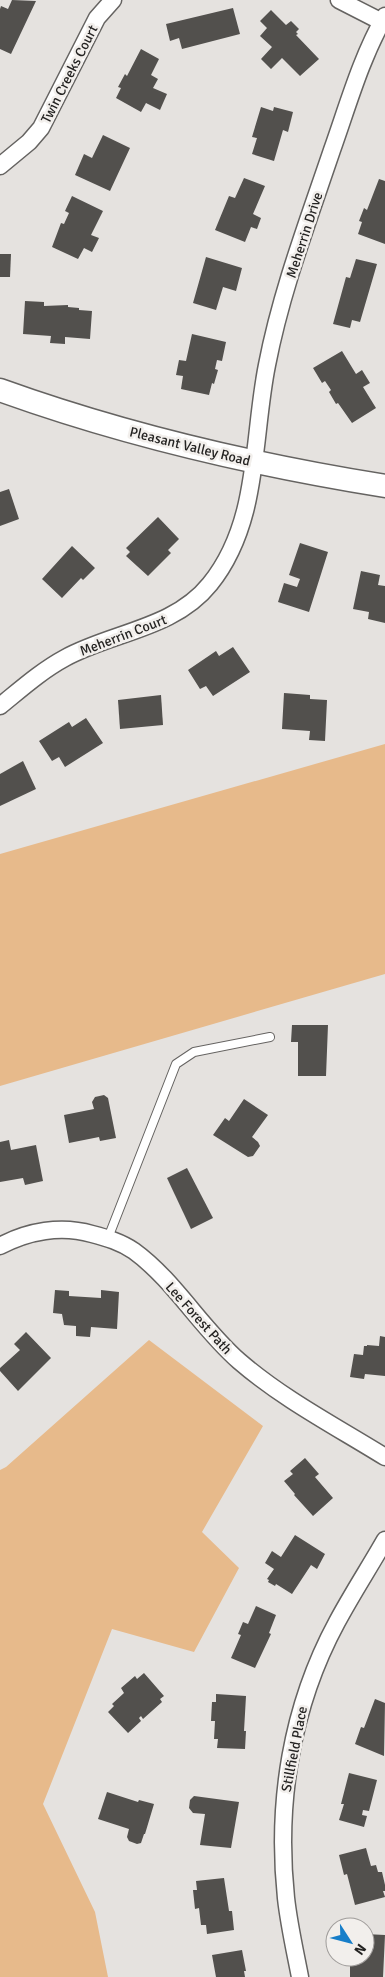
<svg xmlns="http://www.w3.org/2000/svg" width="385" height="1977" font-family="Signika,sans-serif">
<style>
.green{fill:#e7ba8b}
.building{fill:#52504d}
.lines{fill:none;stroke-linecap:round;stroke-linejoin:round}
.lane-casing{stroke:#656361;stroke-width:10}
.street-casing{stroke:#656361;stroke-width:19}
.secondary-casing{stroke:#656361;stroke-width:25}
.lane{stroke:#fff;stroke-width:8}
.street{stroke:#fff;stroke-width:16}
.secondary{stroke:#fff;stroke-width:22}
.labels{text-anchor:middle;stroke-width:5;stroke-linejoin:round;paint-order:stroke}
.street-label{font-size:14px;fill:#242322;stroke:#f2efec}
</style>
<rect width="100%" height="100%" fill="#e5e2df"/>
<g class="green">
<path d="M385,744v230l-385,112v-232z"/>
<path d="M149,1340l114,86 -61,106 37,36 -45,84 -82,-23 -69,175 52,108 13,65h-108v-507l6,-3z"/>
</g>
<g class="building">
<path d="M12,0l24,1 -25,53 -11,-5v-40l1,-3 7,3z"/>
<path d="M233,8l7,26 -58,15 -3,-11 -9,3 -4,-17z"/>
<path d="M271,10l15,15 5,-4 8,8 -3,3 2,2 -2,1 23,24 -19,17 -18,-18 -11,11 -10,-10 11,-12 -12,-11 7,-8 -7,-7z"/>
<path d="M141,49l18,10 -8,16 7,4 -5,9 14,6 -7,16 -14,-7 -5,9 -25,-14 5,-10 -3,-1 7,-13 2,2z"/>
<path d="M261,107l12,4 1,-4 19,5 -5,20 -5,-2 -9,31 -22,-7 5,-16 -5,-1z"/>
<path d="M103,135l27,13 -20,43 -35,-16 9,-21 8,4z"/>
<path d="M244,178l21,8 -12,28 8,4 -4,11 -6,-2 -6,15 -30,-12 14,-34 6,2z"/>
<path d="M379,179l6,2v63l-27,-10 4,-12 -3,-1 5,-13 3,2z"/>
<path d="M72,196l31,15 -12,24 8,3 -7,14 -8,-4 -6,11 -26,-12 9,-24 3,1 5,-11 -4,-2z"/>
<path d="M0,254h11l-1,23h-10z"/>
<path d="M206,257l36,11 -6,23 -13,-4 -7,23 -23,-7z"/>
<path d="M356,259l21,5 -17,58 -8,-2 -2,8 -17,-4 13,-47 4,1z"/>
<path d="M25,301l19,1v4l24,-1v2l11,1v2l13,1 -2,28 -25,-2v7l-15,-1 1,-7 -28,-2z"/>
<path d="M192,334l34,8 -4,19 -5,-1 -2,9 3,1 -4,14 -2,-1 -3,12 -28,-6 2,-13 -7,-1 3,-15 7,1z"/>
<path d="M342,351l14,23 6,-4 8,13 -7,4 13,21 -24,15 -14,-20 -2,1 -7,-12 2,-2 -6,-9 -3,2 -9,-15z"/>
<path d="M9,489l10,30 -19,7v-34z"/>
<path d="M158,517l21,22 -11,11 3,3 -23,23 -22,-20 4,-4 -4,-4z"/>
<path d="M300,543l28,9 -19,60 -31,-10 6,-19 13,4 3,-8 -11,-4z"/>
<path d="M72,546l23,22 -12,12 -2,-2 -19,20 -20,-19z"/>
<path d="M361,571l19,4 -2,10 7,1v37l-17,-4 1,-7 -16,-3z"/>
<path d="M233,647l17,25 -37,24 -7,-10 -6,3 -12,-19 28,-19 3,5z"/>
<path d="M284,693l26,2v4l17,1 -2,41 -16,-1 1,-9 -28,-2z"/>
<path d="M161,695l2,30 -43,4 -2,-29z"/>
<path d="M86,718l17,25 -38,24 -6,-10 -7,4 -13,-20 30,-19 3,5z"/>
<path d="M23,761l13,28 -36,17v-32z"/>
<path d="M292,1025h36l-2,51h-28v-34h-7z"/>
<path d="M104,1095l4,3 8,40 -16,3 -1,-4 -30,6 -5,-28 30,-6 -2,-7 3,-5z"/>
<path d="M244,1099l24,16 -16,22 6,5 2,4 -7,10 -5,1 -35,-22 12,-17 4,3z"/>
<path d="M9,1140l2,10 25,-5 7,36 -18,4 -2,-7 -23,4v-40z"/>
<path d="M187,1168l26,50 -22,11 -24,-51z"/>
<path d="M55,1290l14,1v5l32,2v-8l18,2 -2,37 -26,-2 -1,10 -14,-1v-10l-12,-1 -2,-11 -9,-1z"/>
<path d="M26,1332l25,26 -33,33 -18,-20v-3l20,-18 -6,-6z"/>
<path d="M380,1336l5,1v39l-20,-2 -1,5 -14,-2 4,-23 9,1 1,-9h3v-1l12,1z"/>
<path d="M305,1458l14,16 -4,3 18,21 -20,18 -19,-21 1,-1 -11,-13 9,-7 -3,-3z"/>
<path d="M295,1535l30,19 -8,15 -6,-4 -19,29 -16,-10 -1,2 -7,-4 1,-2 -2,-1 7,-10 -9,-6 7,-12 9,6z"/>
<path d="M256,1606l20,9 -7,18 2,1 -16,34 -24,-10 10,-23 -3,-1 5,-12 5,2z"/>
<path d="M144,1673l20,23 -4,3 2,3 -19,17 -2,-3 -2,2 2,3 -13,12 -20,-21 6,-6 -2,-2 12,-11 -3,-5 14,-12 2,3z"/>
<path d="M216,1694l30,2 -2,35h2l-1,18 -28,-1 1,-9h-4l1,-18h-4l1,-19h4z"/>
<path d="M375,1699l10,4 -1,53 -29,-12 6,-17 3,1z"/>
<path d="M349,1773l28,7 -8,31 -6,-1 -1,5 5,1 -3,11 -25,-7 5,-16h-3z"/>
<path d="M107,1792l31,10 1,-2 15,4 -9,30h-1l-3,9 -4,1 -8,-3 -2,-4 2,-8 -31,-10z"/>
<path d="M194,1796l45,6 -8,46 -31,-3 5,-31 -12,-1 -4,-5 1,-8z"/>
<path d="M366,1848l5,18 5,-1 2,7h4l3,13v6h-2l2,6 -30,8 -8,-31 -3,1 -5,-20z"/>
<path d="M224,1878l5,33h3l2,19 -27,4 -1,-9h-5l-2,-17 -4,1 -2,-19h4l-1,-9z"/>
<path d="M365,1934l20,1 -2,42h-33v-12h4l1,-8h10z"/>
<path d="M242,1950l4,21h-2l1,6h-29l-4,-22z"/>
</g>
<g class="lines">
<defs>
<path id="lane" d="M108,1238l68,-174 18,-12 76,-15"/>
<g id="street">
<path d="M339,0l43,22"/>
<path d="M0,166l29,-24 12,-14 56,-110 16,-18"/>
<path d="M0,706c21,-17 41,-35 65,-48 47,-26 109,-29 145,-74 50,-62 42,-145 57,-219 14,-73 41,-144 65,-215 16,-45 29,-92 53,-134"/>
<path d="M0,1246c28,-15 61,-21 92,-12 15,4 29,8 42,17 40,29 67,77 105,110 44,38 96,65 146,96"/>
<path d="M300,1977c-5,-26 -11,-52 -14,-79 -10,-95 5,-191 51,-276 15,-28 32,-54 48,-82"/>
</g>
<path id="secondary" d="M0,390c125,45 254,75 385,96"/>
</defs>
<use href="#lane" class="lane-casing"/>
<use href="#street" class="street-casing"/>
<use href="#secondary" class="secondary-casing"/>
<use href="#lane" class="lane"/>
<use href="#street" class="street"/>
<use href="#secondary" class="secondary"/>
</g>
<g class="labels">
<g class="street-label">
<text transform="translate(69 74) rotate(-63)" y="5">Twin Creeks Court</text>
<text transform="translate(304 235) rotate(-72)" y="5">Meherrin Drive</text>
<text transform="translate(190 446) rotate(14)" y="5">Pleasant Valley Road</text>
<text transform="translate(123 635) rotate(-21)" y="5">Meherrin Court</text>
<text transform="translate(199 1318) rotate(48)" y="5">Lee Forest Path</text>
<text transform="translate(294 1749) rotate(-79)" y="5">Stillfield Place</text>
</g>
</g>
<g transform="translate(350 1942) rotate(126)"><circle r="24" fill="#f2efec" stroke="#a09d9b"/>
<path d="M0-4L9 19L0 12L-9 19Z" fill="#177ec9"/>
<text y="-8" font-size="14" font-weight="bold" text-anchor="middle" fill="#242322">N</text>
</g>
</svg>
